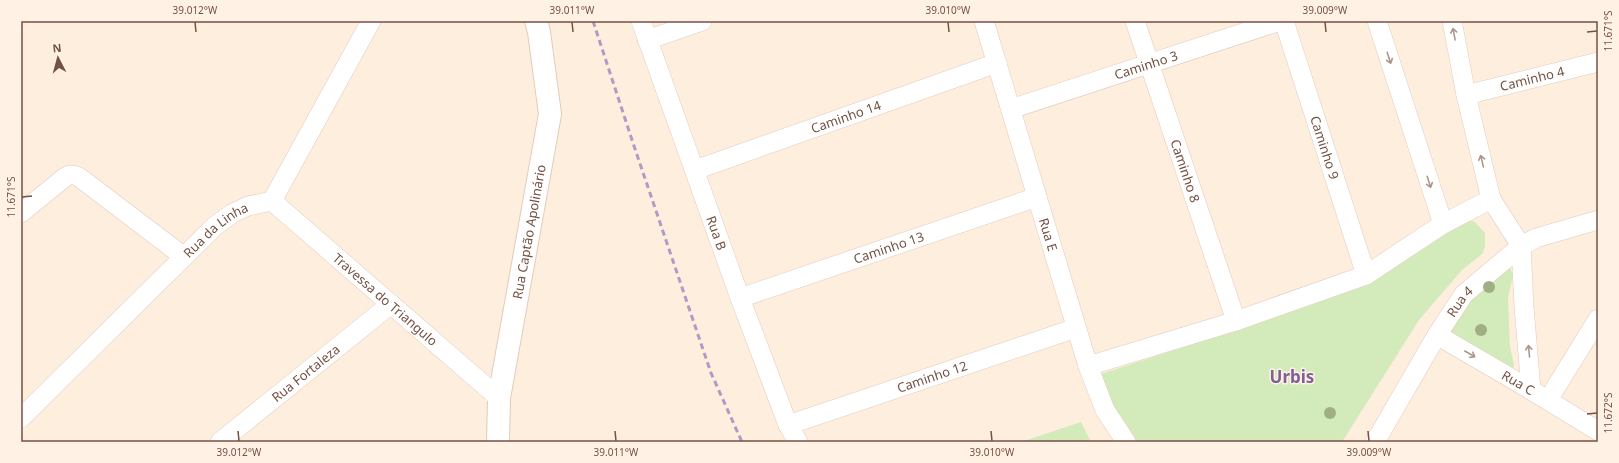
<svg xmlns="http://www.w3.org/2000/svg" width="1619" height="463" font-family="'Noto Sans',sans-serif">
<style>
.green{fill:#d3ebbb}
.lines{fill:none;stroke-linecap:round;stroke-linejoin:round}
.minor-casing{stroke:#e3cabc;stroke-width:20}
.tertiary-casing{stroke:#e3cabc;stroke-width:24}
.minor{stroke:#fff;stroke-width:19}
.tertiary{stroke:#fff;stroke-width:22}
.rail{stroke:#af9cc6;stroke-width:3;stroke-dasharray:6 4;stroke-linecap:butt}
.tree{fill:#a0ae84}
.oneway{stroke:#ac978f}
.ticks{fill:none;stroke:#745144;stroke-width:1.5}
.labels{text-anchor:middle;stroke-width:3;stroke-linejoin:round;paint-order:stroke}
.street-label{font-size:13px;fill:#745144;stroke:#fff2e4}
.district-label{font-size:17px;font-weight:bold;fill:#7f5f98;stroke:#fff2e4}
.neatline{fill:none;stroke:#745144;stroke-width:1.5}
.ticks-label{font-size:10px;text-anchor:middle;fill:#745144}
</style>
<rect width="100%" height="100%" fill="#feeedd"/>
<g class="green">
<path d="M1468,220l7,2 10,11v14l-3,7 -20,16 -43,50 -77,122h-211l-18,-28 -12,-40 123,-40z"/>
<path d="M1510,267l3,8 -5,23 2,49 4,18 -2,6 -77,-49z"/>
<path d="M1081,422l10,20h-70z"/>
</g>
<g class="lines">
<defs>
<g id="minor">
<path id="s1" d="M641,21l99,277 48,127 10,17"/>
<path id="s2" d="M984,21l104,345 17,44 21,32"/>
<path id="s3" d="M1135,21l101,300"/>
<path id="s4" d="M1284,21l82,254"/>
<path d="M1377,21l66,203"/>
<path d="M1452,21l14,74 25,104 30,47 3,61 7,83"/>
<path d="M647,40l55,-19"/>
<path id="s5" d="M1466,95l132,-33"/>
<path id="s6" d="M1011,109l269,-88"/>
<path id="s7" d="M695,170l302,-107"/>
<path id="s8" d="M272,201l227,197"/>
<path d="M21,213l43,-35c5,-4 9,-4 15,-1l104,79"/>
<path id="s9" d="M740,298l297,-101"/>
<path id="s10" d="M1437,335l94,55 67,41"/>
<path d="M1088,366l148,-45 130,-46 77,-51 48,-25"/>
<path d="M1548,400l50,-81"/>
<path id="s11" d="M21,418l194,-192 18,-13 15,-7 24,-5 99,-180"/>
<path id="s12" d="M788,425l288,-97"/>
<path id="s13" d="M220,442l171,-138"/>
<path id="s14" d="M1375,442l62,-107 27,-41 57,-48 15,-8 62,-18"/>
</g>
<g id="tertiary">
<path id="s15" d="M498,442l1,-44 51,-284 -11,-82 -3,-11"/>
</g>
</defs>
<use href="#minor" class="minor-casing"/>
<use href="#tertiary" class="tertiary-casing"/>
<use href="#minor" class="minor"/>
<use href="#tertiary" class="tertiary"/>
<path class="rail" d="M593,21l40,122 78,230 31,69"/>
</g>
<g class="tree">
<circle cx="1489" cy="287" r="6"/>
<circle cx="1481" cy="330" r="6"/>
<circle cx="1330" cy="413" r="6"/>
</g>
<defs><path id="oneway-shaft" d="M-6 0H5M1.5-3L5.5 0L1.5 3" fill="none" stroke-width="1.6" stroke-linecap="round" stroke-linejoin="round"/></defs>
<g class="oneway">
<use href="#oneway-shaft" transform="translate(1454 34) rotate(-101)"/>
<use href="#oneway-shaft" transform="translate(1389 58) rotate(72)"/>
<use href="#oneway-shaft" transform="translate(1482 161) rotate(-103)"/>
<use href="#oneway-shaft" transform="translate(1429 182) rotate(72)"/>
<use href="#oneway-shaft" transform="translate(1529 351) rotate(-95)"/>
<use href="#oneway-shaft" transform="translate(1470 354) rotate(30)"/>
</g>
<path class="ticks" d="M195,22l1,10M572,22l1,10M948,22l1,10M1325,22l1,10M1587,32l10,-1M22,197l10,-1M1587,414l10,-1M238,431l1,10M615,431l1,10M991,431l1,10M1368,431l1,10"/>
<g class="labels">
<g class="street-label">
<text dy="5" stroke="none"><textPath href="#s6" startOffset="142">Caminho 3</textPath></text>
<text dy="5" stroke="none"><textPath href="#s5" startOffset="68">Caminho 4</textPath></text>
<text dy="5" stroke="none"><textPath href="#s7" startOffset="160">Caminho 14</textPath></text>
<text dy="5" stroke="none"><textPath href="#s4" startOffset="133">Caminho 9</textPath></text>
<text dy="5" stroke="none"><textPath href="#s3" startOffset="158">Caminho 8</textPath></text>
<text dy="5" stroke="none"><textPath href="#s15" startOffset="213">Rua Captão Apolinário</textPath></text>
<text dy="5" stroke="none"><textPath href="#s11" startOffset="271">Rua da Linha</textPath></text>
<text dy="5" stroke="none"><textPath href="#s1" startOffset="225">Rua B</textPath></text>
<text dy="5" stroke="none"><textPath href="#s2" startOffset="223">Rua E</textPath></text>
<text dy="5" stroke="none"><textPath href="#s9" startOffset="157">Caminho 13</textPath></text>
<text dy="5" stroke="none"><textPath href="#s8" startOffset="150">Travessa do Triangulo</textPath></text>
<text dy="5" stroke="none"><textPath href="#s14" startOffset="164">Rua 4</textPath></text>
<text dy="5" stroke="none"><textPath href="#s13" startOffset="110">Rua Fortaleza</textPath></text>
<text dy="5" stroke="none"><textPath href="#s12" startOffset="152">Caminho 12</textPath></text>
<text dy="5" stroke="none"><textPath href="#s10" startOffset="94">Rua C</textPath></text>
</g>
<g class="district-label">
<text x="1292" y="383">Urbis</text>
</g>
</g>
<rect width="1619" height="463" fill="none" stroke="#fff2e4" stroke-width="44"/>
<g transform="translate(58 58) rotate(354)" stroke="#fff2e4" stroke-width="3" paint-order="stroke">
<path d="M0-3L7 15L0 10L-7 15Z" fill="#745144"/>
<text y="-6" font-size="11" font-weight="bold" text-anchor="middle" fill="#745144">N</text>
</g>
<rect x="22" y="22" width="1575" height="419" class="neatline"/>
<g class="ticks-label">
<text x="195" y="14">39.012°W</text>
<text x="572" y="14">39.011°W</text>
<text x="948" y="14">39.010°W</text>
<text x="1325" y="14">39.009°W</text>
<text transform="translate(1608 31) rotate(-90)" y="4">11.671°S</text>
<text transform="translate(11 197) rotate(-90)" y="4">11.671°S</text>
<text transform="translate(1608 413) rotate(-90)" y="4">11.672°S</text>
<text x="239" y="456">39.012°W</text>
<text x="616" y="456">39.011°W</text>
<text x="992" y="456">39.010°W</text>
<text x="1369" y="456">39.009°W</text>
</g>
</svg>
